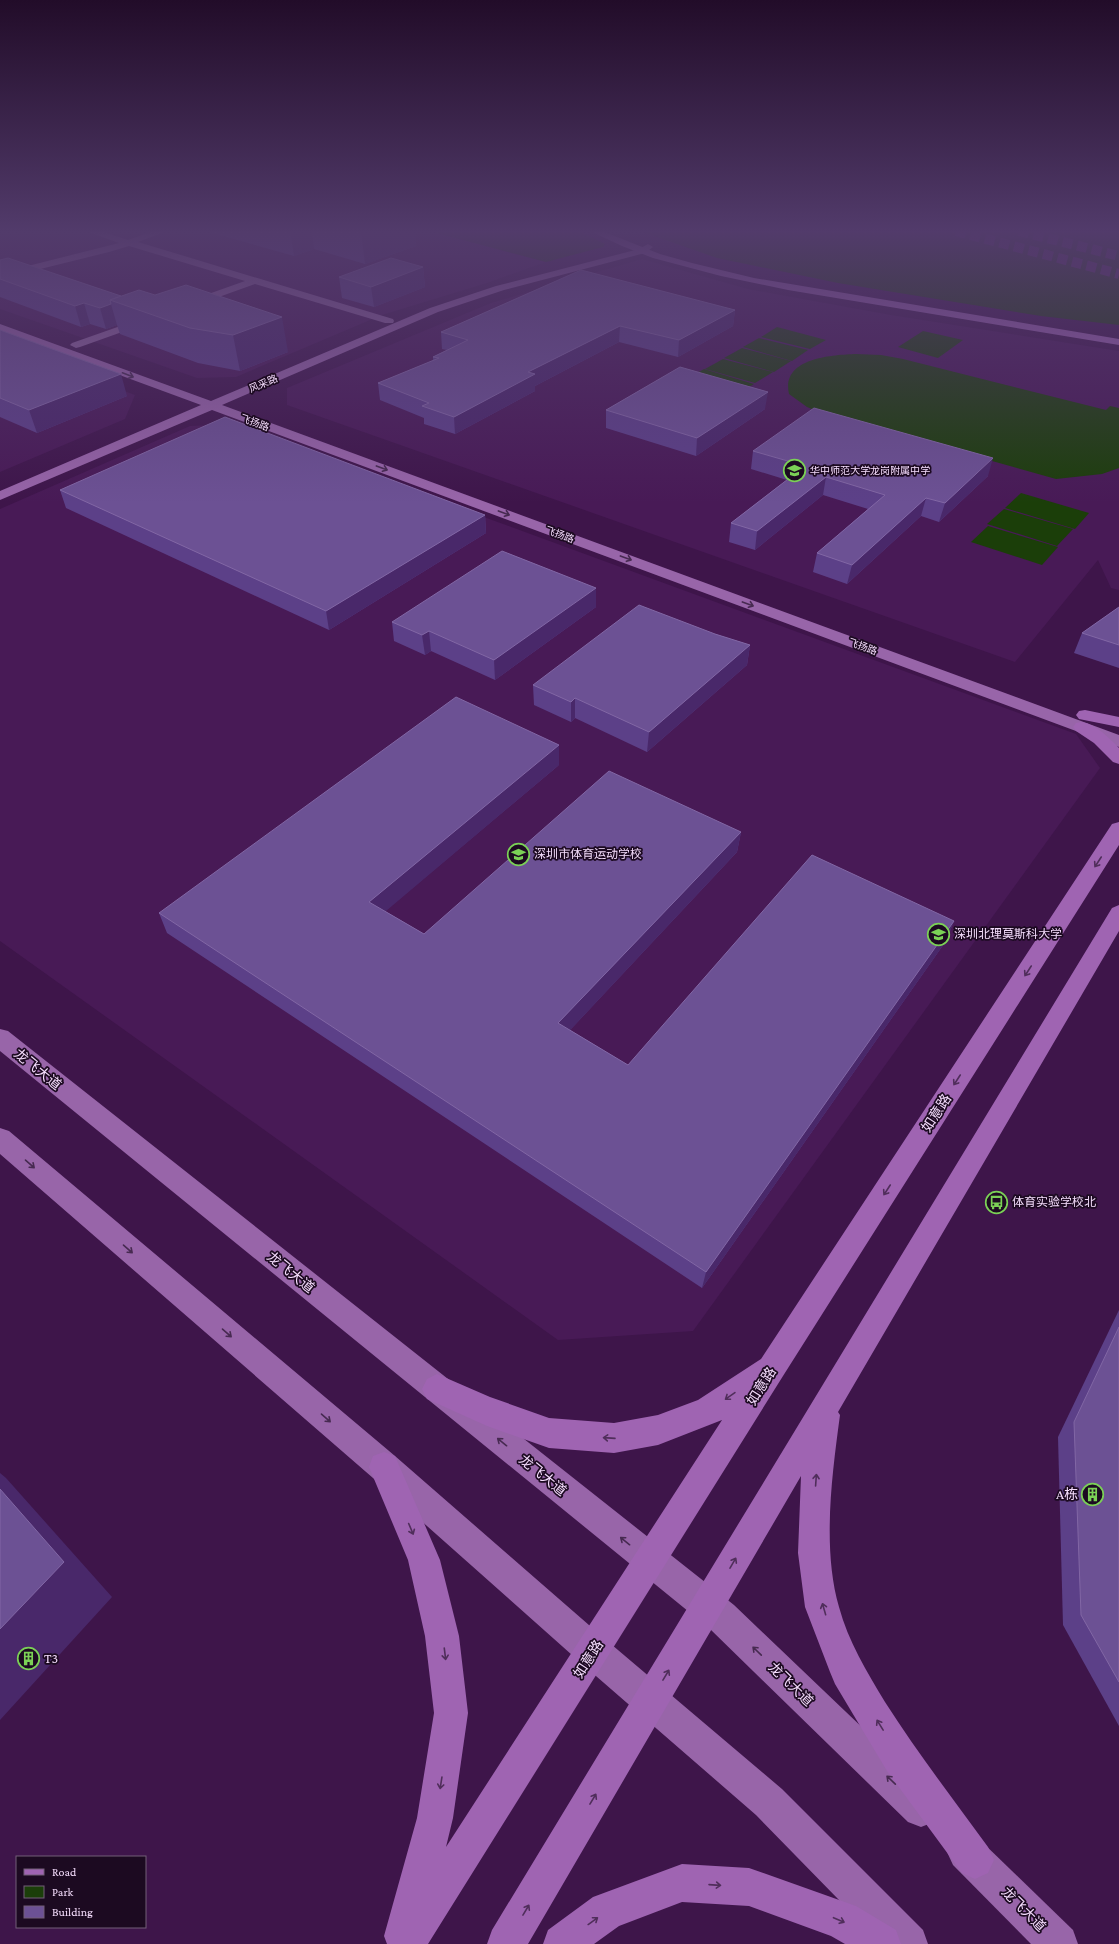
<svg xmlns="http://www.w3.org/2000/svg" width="1119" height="1944" font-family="'Crimson Pro','Noto Sans SC',serif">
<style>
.built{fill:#481a56}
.green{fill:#1b3e09}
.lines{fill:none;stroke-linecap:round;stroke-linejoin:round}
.highway-tunnel{stroke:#593365;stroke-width:10;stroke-dasharray:10 5;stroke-linecap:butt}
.street{fill:#9165a0;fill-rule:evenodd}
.secondary{fill:#9865a9;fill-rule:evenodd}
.primary{fill:#9f64b2;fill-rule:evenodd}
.wall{fill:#5c4088}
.shaded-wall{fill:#49286a}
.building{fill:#6c5194;stroke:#8267a5}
.oneway{stroke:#472a51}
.oneway2{stroke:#502e5b}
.labels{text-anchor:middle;stroke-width:3.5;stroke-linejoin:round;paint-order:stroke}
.far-street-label{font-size:10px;fill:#f5ddfd;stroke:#1c0a21}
.far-poi-label{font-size:10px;fill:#f5ddfd;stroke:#1c0a21;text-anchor:start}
.poi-label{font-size:12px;fill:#f5ddfd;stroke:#1c0a21;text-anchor:start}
.near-street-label{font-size:14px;fill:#f5ddfd;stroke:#1c0a21}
.near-poi-label{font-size:14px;fill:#f5ddfd;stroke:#1c0a21;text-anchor:end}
</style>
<rect width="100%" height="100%" fill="#3e154a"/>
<g class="built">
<path d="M0,231h430l116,31 -59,21 -105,32 -146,62 -39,1 -197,-69z"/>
<path d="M642,259l106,30 143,26 228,36v239l-8,-2 -13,-28 -83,102 -728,-257v-17l204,-85z"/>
<path d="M0,345l135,50 -10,24 -125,53z"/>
<path d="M230,424l846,310 24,34 -407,563 -135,9 -558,-399v-432l190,-83z"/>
</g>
<g class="green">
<path d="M429,231h150l26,13 -2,3 -57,15z"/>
<path d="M640,231h479v94l-78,-9 -203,-33 -121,-25z"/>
<path d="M777,327l49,13 -16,9 -49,-12z"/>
<path d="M923,331l40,9 -25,18 -40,-11z"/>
<path d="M759,338l49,12 -16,11 -49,-14z"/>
<path d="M742,348l49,13 -17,11 -50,-14z"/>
<path d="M856,354l25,1 22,4 203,51 4,-4 9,2v60l-17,6 -46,5 -232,-65 -17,-7 -18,-13c-8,-36 42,-39 67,-40z"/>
<path d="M723,359l50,13 -18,11 -50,-14z"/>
<path d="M704,369l50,15 -18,11 -51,-15z"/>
<path d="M1021,493l68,20 -14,16 -70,-21z"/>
<path d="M1004,509l69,20 -16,17 -70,-22z"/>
<path d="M988,526l70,21 -16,18 -71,-23z"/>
</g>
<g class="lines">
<g class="highway-tunnel">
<path d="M956,231l163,43"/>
<path d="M1019,231l100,25"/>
</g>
<g class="street">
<path d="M86,231h15l27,9 25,-9h14l-29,11 255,77 1,2 -1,2h-8l-130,-39 -64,23h-8l-1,-2 1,-2 62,-22 -116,-35 -20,6 -109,27v-6l119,-30z"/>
<path d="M146,317l4,1 1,2 -1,2 -70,25 -4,1 -6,-3 2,-2z"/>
</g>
<g class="secondary">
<path d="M648,244l5,3 -8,6 -141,37 -66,22 -216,93 897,330v12l-907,-337 -212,90v-9l201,-86 -201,-74v-7l211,77 219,-93 66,-22 143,-37z"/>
<path d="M0,1029l8,2 726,574 200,191 5,13 -5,13 -13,5 -13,-5 -198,-193 -710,-578z"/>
<path d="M0,1128l9,3 386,325 210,183 177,150 141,141 5,14h-46l-126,-129 -175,-152 -208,-185 -373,-324z"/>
<path d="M966,1833l13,6 94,91 5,14h-47l-78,-79 -6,-13 6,-13z"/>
</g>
<g class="primary">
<path d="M590,231h12l58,23 32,9 62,15 365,61v6l-331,-55 -67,-14 -68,-18 -31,-12z"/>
<path d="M1085,710l34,7v10l-40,-8 -3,-4 3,-4z"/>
<path d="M1082,722c15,3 26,15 37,26v16l-6,-2 -19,-19 -18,-12 -3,-4 3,-4z"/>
<path d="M1119,822v23l-336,531 -355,568h-41l-3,-8 33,-118 17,-105 -9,-77 -17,-76 -39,-93 4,-11 11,-4 11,4 45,104 19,76 9,77 -15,105 -7,29 276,-427 -64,25 -44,8 -65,-5 -62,-22 -60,-27 -5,-10 5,-10 10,-5 53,23 59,21 65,5 44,-8 40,-15 63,-41 351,-535z"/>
<path d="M1119,905v26l-281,481 2,3c-8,60 -18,133 -1,192 9,34 28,65 46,95 32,50 68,97 103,145l6,13 -6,13 -13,6 -13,-6 -75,-102 -52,-87 -5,-12 -25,-65 -7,-54 3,-77 -273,468h-41l5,-14 620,-1022z"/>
<path d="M682,1864l67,4 93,33 14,5 40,24 5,14h-56l-14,-8 -82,-30 -67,-4 -63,24 -25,18h-51l5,-14 45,-33z"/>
</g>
</g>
<g class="wall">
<path d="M206,231h209l1,15 -51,18 -51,-15 -20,7z"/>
<path d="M0,260l288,92 -48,19 -42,-8 -78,-29 -3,-9 -11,4 -16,-5 -9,3 -81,-30z"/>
<path d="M423,267l2,20 -51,20 -32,-9 -3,-21z"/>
<path d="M735,310l-2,16 -55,31 -59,-15 -84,44v5l-80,43 -31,-10v-6l-44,-18 -2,-17 55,-22v-4l14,-7 -5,-1 -1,-17z"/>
<path d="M0,330l127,66 -90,37 -37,-16z"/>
<path d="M765,409l-69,47 -90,-28v-18z"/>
<path d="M753,451l235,25 -49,46 -18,-6 -74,68 -34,-12 4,-19 51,-44 -45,-14 -68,55 -26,-8 2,-19 56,-43 -36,-11z"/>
<path d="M60,490l425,25 1,18 -157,97 -263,-122z"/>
<path d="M596,607l-101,73 -64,-29 -6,4 -31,-14 -2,-19z"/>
<path d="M1119,607v61l-45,-15 8,-20z"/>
<path d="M715,634l35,11 -3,20 -100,87 -72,-34 -4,4 -37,-17 -1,-20z"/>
<path d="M559,765l-174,146 39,23 317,-102 -4,20 -167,178 58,35 326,-144 -8,20 -244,347 -535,-355 -8,-20z"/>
<path d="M1119,1310v416l-56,-101 -5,-188z"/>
</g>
<g class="shaded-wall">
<path d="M290,231h22l2,18 -20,7z"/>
<path d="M361,231h54l1,15 -51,18z"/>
<path d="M423,267l2,20 -51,20 -3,-20z"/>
<path d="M84,303l6,21 -9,3 -6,-21z"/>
<path d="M111,304l6,21 -11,4 -6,-21z"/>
<path d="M735,310l-2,16 -55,31 1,-17z"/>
<path d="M282,317l6,35 -48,19 -7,-36z"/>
<path d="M620,326l-1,16 -84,44v5l-80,43 -1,-17 74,-45z"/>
<path d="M121,374l6,22 -90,37 -8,-23z"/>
<path d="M768,392l-3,17 -69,47 1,-18z"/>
<path d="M993,458l-5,18 -49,46 6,-19z"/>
<path d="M826,477l-3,18 -68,55 2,-19z"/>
<path d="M926,498l-5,18 -74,68 5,-19z"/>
<path d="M485,515l1,18 -157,97 -3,-19z"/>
<path d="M596,588v19l-101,73 -1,-20z"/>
<path d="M429,631l2,20 -6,4 -3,-20z"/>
<path d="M750,645l-3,20 -100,87 2,-20z"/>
<path d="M575,698v20l-4,4v-20z"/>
<path d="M559,745v20l-186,157 -4,-20z"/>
<path d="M741,832l-4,20 -179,191v-20z"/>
<path d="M954,921l-8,20 -244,347 4,-16z"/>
<path d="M0,1473l6,5 106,119 -112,123z"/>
</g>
<g class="building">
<path d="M8,258l113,38 -11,4 1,4 -11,4 -16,-5 -9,3 -75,-27v-19z"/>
<path d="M391,258l32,9 -52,20 -32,-10z"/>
<path d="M581,270l154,40 -56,30 -59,-14 -92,46 7,2 -81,43 -32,-11 7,-3 -51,-20 61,-25 -6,-1 35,-17 -27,-8z"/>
<path d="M186,285l96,32 -49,18 -43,-7 -80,-28 29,-10 16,5z"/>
<path d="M0,330l121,44 -92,36 -29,-12z"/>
<path d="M680,367l88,25 -71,46 -91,-28z"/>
<path d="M814,408l179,50 -48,45 -19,-5 -74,67 -35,-12 68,-58 -59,-18 -69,54 -26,-8 74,-57 -52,-15z"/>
<path d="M225,417l260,98 -159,96 -266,-121z"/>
<path d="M502,551l94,37 -102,72 -65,-29 -7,4 -30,-13z"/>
<path d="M639,605l76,29 35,11 -101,87 -74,-34 -4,4 -38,-17z"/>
<path d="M1119,607v38l-37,-12z"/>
<path d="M456,697l103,48 -190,157 55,32 185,-163 132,61 -183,191 70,42 184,-210 142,66 -248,351 -547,-359z"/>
<path d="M1119,1327v355l-38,-67 -7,-193z"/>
<path d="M0,1489l64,73 -64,67z"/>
</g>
<defs><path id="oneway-shaft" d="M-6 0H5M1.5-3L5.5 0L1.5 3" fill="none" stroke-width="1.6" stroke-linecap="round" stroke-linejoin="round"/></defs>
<g class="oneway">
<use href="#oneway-shaft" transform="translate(128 375) rotate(21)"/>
<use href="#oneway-shaft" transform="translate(382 468) rotate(20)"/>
<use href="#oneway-shaft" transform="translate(504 513) rotate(20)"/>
<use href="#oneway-shaft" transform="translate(626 558) rotate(20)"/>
<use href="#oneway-shaft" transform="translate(748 604) rotate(20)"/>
<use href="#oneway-shaft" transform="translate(30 1164) rotate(41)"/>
<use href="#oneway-shaft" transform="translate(128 1249) rotate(41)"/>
<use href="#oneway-shaft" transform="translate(227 1333) rotate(41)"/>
<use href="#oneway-shaft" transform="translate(326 1418) rotate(41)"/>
<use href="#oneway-shaft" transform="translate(502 1442) rotate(-141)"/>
<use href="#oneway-shaft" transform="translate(625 1541) rotate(-141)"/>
<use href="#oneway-shaft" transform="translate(757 1651) rotate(-136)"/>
<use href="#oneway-shaft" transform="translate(891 1780) rotate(-136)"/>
</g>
<g class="oneway2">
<use href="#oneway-shaft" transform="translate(1098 862) rotate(123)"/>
<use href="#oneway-shaft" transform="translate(1028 971) rotate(123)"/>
<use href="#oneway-shaft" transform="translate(957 1080) rotate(123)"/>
<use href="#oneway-shaft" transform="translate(887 1190) rotate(123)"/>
<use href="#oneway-shaft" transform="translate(730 1396) rotate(145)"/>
<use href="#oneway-shaft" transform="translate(609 1438) rotate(-176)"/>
<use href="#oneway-shaft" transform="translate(816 1480) rotate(-86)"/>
<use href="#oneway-shaft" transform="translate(411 1529) rotate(67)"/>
<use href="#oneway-shaft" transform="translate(733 1563) rotate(-60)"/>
<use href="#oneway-shaft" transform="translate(824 1609) rotate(-106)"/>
<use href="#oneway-shaft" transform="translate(445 1654) rotate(83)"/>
<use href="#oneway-shaft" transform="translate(666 1675) rotate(-59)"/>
<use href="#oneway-shaft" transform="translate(880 1725) rotate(-122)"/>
<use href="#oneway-shaft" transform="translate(441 1783) rotate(99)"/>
<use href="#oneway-shaft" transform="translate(593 1799) rotate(-59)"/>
<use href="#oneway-shaft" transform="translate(715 1885) rotate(4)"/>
<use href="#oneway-shaft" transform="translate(526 1910) rotate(-59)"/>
<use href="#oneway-shaft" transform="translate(839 1920) rotate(23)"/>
<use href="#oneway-shaft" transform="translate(593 1921) rotate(-36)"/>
</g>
<linearGradient id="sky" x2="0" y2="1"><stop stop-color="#220c29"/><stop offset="0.46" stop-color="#523b6b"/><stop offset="1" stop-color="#523b6b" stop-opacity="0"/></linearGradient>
<rect width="1119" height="503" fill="url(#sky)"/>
<defs>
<symbol id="school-ring" viewBox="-11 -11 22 22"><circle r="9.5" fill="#1c0a21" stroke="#7bd156" stroke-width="1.5"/><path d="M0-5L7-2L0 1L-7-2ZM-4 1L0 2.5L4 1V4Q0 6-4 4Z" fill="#7bd156"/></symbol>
<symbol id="university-ring" viewBox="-11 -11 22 22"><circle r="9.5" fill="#1c0a21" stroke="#7bd156" stroke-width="1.5"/><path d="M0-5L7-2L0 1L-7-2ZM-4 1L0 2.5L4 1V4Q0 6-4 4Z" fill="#7bd156"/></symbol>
<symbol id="bus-ring" viewBox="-11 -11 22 22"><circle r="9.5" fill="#1c0a21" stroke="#7bd156" stroke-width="1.5"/><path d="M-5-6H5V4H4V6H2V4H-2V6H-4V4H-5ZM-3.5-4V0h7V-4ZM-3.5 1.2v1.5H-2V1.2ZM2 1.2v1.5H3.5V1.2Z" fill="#7bd156"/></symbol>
<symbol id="building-ring" viewBox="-11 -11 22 22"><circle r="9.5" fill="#1c0a21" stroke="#7bd156" stroke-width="1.5"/><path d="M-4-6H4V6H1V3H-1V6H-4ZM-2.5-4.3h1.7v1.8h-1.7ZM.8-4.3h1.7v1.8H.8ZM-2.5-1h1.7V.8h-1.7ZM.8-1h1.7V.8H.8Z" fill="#7bd156"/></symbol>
</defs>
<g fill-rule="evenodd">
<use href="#school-ring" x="782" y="458" width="25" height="25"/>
<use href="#school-ring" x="506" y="842" width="25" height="25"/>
<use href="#university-ring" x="926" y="922" width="25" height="25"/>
<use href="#bus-ring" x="984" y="1190" width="25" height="25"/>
<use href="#building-ring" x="1080" y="1482" width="25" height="25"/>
<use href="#building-ring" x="16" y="1646" width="25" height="25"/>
</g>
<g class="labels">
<g class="far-street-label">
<text transform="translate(263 383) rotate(-23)" y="4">风采路</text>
<text transform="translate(255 422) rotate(20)" y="4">飞扬路</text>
<text transform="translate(560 534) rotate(20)" y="4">飞扬路</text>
<text transform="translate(863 646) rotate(20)" y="4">飞扬路</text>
</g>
<g class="far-poi-label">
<text x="810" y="474">华中师范大学龙岗附属中学</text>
</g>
<g class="poi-label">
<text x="534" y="858">深圳市体育运动学校</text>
<text x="954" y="938">深圳北理莫斯科大学</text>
<text x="1012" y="1206">体育实验学校北</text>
</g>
<g class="near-street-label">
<text transform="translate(38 1069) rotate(39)" y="5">龙飞大道</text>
<text transform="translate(936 1113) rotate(-57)" y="5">如意路</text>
<text transform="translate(291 1272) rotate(39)" y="5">龙飞大道</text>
<text transform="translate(761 1386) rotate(-58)" y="5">如意路</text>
<text transform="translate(543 1475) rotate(39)" y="5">龙飞大道</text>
<text transform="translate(588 1659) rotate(-57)" y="5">如意路</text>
<text transform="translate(791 1684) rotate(44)" y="5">龙飞大道</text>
<text transform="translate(1024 1909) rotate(45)" y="5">龙飞大道</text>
</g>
<g class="near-poi-label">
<text x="1078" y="1499">A栋</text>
<text x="44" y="1663" text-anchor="start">T3</text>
</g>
</g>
<rect x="16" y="1856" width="130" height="72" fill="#1c0a21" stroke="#735e79"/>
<rect x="24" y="1869" width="20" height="6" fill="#9f64b2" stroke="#735e79"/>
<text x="52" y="1876" font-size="12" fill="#f5ddfd">Road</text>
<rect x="24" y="1886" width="20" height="12" fill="#1b3e09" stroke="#735e79"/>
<text x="52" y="1896" font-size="12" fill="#f5ddfd">Park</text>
<rect x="24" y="1906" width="20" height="12" fill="#6c5194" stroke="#735e79"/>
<text x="52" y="1916" font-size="12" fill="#f5ddfd">Building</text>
</svg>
